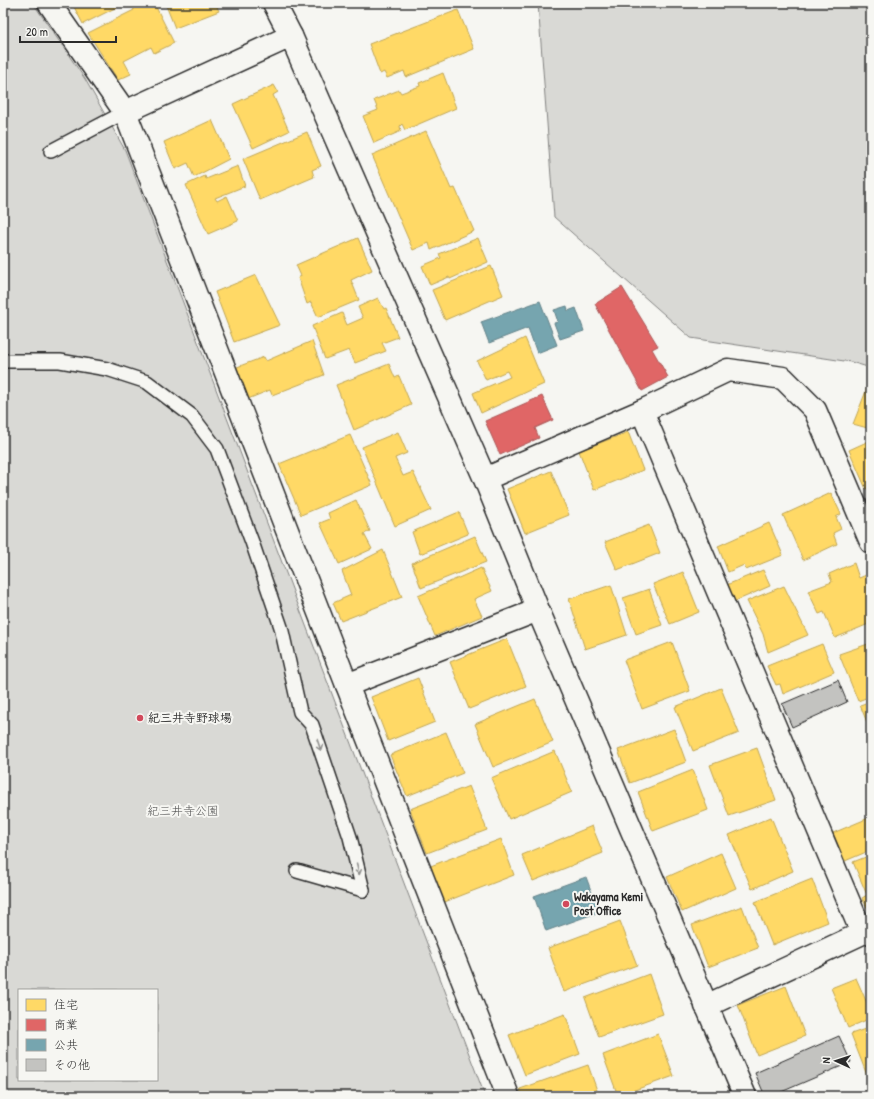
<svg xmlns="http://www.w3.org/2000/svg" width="874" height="1099" font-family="'Patrick Hand','Klee One',sans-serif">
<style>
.green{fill:#d9d9d5;stroke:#828280;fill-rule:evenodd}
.homes{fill:#ffd966;stroke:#bfa554}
.shops{fill:#e06666;stroke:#aa5454}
.public{fill:#76a5af;stroke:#608087}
.building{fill:#c3c3c0;stroke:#2b2b2b}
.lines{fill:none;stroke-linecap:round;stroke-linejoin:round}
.lane-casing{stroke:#2b2b2b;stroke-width:16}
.street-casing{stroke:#2b2b2b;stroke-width:25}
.secondary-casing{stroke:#2b2b2b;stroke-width:25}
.lane{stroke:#f6f6f2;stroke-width:13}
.street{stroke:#f6f6f2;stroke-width:22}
.secondary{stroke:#f6f6f2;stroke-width:22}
.oneway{stroke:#90908e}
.poi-dot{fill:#d1495b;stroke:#f6f6f2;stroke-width:1.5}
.labels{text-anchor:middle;stroke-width:4;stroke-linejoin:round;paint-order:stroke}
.poi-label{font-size:12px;font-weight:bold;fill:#2b2b2b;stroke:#f6f6f2;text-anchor:start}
.park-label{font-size:12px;fill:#565656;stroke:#f6f6f2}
</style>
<rect width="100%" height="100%" fill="#f6f6f2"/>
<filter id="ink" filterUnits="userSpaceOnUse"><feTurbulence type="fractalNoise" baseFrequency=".025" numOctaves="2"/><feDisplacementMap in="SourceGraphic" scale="8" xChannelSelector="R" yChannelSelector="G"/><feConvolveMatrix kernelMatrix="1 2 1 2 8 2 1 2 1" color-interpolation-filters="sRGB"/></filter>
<g filter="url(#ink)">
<g class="green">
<path d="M3,3h30l52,76 40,71 360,946h-482zM19,990h138v90h-138z"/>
<path d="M538,3h333v365l-20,-6 -160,-24 -137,-121z"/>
</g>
<g class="homes">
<path d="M72,3h53l-42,21z"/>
<path d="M139,3h15l20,40 -20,10 -3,-6 -27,14 7,13 -13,6 -30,-47 46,-23 -1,-4z"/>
<path d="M165,3h62l-10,4 2,4 -44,17z"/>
<path d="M458,10l16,39 -68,28 -2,-6 -17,7 -3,-6 -4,2 -11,-30z"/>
<path d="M443,73l13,35 -51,22 -3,-6 -2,2 1,5 -27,12 -11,-27 15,-6 -4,-10 25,-10 2,3 19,-7 -1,-3z"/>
<path d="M274,85l4,7 -5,3 16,36 -36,17 -20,-44z"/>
<path d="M212,120l17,39 -35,18 -6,-14 -13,6 -11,-27z"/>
<path d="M426,131l25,58 4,-1 19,43 -43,19 -2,-7 -16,7 -41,-95z"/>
<path d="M307,132l14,34 -9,4 2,7 -54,23 -17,-41z"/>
<path d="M238,166l7,20 -30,12 2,3 10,-5 11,25 -30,13 -22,-49 19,-9 1,3z"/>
<path d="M358,238l14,32 -21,10 8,20 -41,17 -7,-15 -4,2 -9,-26 3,-2 -5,-11z"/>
<path d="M478,238l10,24 -38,17 -1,-2 -19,8 -8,-19 19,-8 -2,-4z"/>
<path d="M491,266l12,29 -58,25 -13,-30z"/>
<path d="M256,275l24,50 -46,17 -19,-50z"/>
<path d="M378,298l6,11 2,-1 12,29 -16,6 4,8 -31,12 -6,-13 -24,9 -13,-33 30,-13 5,12 16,-7 -5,-11z"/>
<path d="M525,338l19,46 -63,29 -8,-20 37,-16 -3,-6 -21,9 -9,-19z"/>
<path d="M312,341l12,34 -52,20 -2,-5 -22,9 -11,-32 27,-10 2,4z"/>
<path d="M389,364l6,14 4,-2 12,29 -57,25 -18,-45z"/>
<path d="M870,381h1v48l-18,-5z"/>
<path d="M398,432l9,21 -12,5 8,18 10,-4 18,38 -36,16 -33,-79z"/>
<path d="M628,432l15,38 -49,20 -15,-39z"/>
<path d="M350,435l22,50 -71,30 -22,-51z"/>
<path d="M871,440v47l-5,2 -17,-39z"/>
<path d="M551,471l18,44 -44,18 -18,-44z"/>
<path d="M831,493l10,21 -5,3 5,12 -8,4 4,11 -34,16 -20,-45z"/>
<path d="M356,500l14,31 -6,3 8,15 -33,15 -19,-41 10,-4 -2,-6z"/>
<path d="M459,512l9,22 -48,20 -8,-22z"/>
<path d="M769,523l14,32 -37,15 -2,-5 -16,7 -10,-26z"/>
<path d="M649,525l11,28 -43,17 -12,-28z"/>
<path d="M475,536l11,26 -65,26 -9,-25z"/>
<path d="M383,550l19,47 -61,24 -8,-18 18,-8 -9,-24z"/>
<path d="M854,563l5,15 10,-4 2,4v45l-36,15 -11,-26 -5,2 -11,-23 24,-9 -3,-8z"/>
<path d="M481,568l11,23 -18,8 8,17 -47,20 -17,-40z"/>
<path d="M763,570l7,16 -39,17 -7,-17z"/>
<path d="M683,572l16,40 -29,12 -17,-40z"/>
<path d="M611,585l16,50 -42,14 -16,-50z"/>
<path d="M784,586l24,49 -40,17 -5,-18 -16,-33z"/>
<path d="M649,589l13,36 -26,9 -13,-36z"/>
<path d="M507,639l19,47 -57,23 -19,-47z"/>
<path d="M672,642l18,49 -48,18 -18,-49z"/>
<path d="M871,643v53l-13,5 -19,-47z"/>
<path d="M822,644l12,28 -51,22 -3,-10 -4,1 -9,-19z"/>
<path d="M418,678l17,44 -47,19 -17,-44z"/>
<path d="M721,688l18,45 -46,18 -18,-44z"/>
<path d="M535,699l18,43 -60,25 -18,-43z"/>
<path d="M871,701v31l-11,-27z"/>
<path d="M674,729l12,33 -56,21 -12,-33z"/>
<path d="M446,732l17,41 -56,23 -17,-41z"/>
<path d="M757,748l19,52 -47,16 -19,-51z"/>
<path d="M555,751l17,41 -63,27 -18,-41z"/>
<path d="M693,770l15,40 -55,21 -15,-39z"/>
<path d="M469,786l18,44 -60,23 -17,-44z"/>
<path d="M771,817l22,54 -41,18 -23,-54z"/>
<path d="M871,817v33l-26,11 -12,-28z"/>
<path d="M592,826l11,27 -70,28 -11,-26z"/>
<path d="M501,839l13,36 -72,28 -14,-36z"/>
<path d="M721,853l15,35 -54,24 -15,-35z"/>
<path d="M871,855v53l-3,1 -6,-11 5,-3 -14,-33z"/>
<path d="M812,879l16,43 -56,23 -17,-43z"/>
<path d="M742,906l16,42 -50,19 -16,-42z"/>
<path d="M620,921l17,44 -73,27 -16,-44z"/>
<path d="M649,974l14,40 -64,23 -14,-39z"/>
<path d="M856,978l15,34v6l-23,10 -17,-40z"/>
<path d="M786,986l19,50 -48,19 -19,-50z"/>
<path d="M565,1014l15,40 -55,21 -16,-40z"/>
<path d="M871,1027v55l-1,1 -19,-49z"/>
<path d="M658,1034l16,42 -56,20 -15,-41z"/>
<path d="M588,1065l11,31h-77l-2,-7z"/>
</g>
<g class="shops">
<path d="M622,287l36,59 -6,3 16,28 -26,14 -47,-87z"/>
<path d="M542,396l11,24 -18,8 4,10 -39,17 -15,-34z"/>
</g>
<g class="public">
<path d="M540,301l17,44 -20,8 -9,-25 -39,15 -8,-21z"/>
<path d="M567,306l1,5 8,-3 8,23 -24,8 -6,-16 4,-1 -4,-12z"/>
<path d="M586,877l13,35 -53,19 -12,-35z"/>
</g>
<g class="building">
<path d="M838,680l9,22 -55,25 -10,-23z"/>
<path d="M839,1036l12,26 -79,34h-7l-10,-23z"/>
</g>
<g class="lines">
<defs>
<g id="lane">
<path d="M51,151l74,-39"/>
<path d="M3,361h57l47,8 40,13 45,34 25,33 35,93 29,85 19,85 12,13 38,112 13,53"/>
<path d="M297,871l66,19"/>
</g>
<g id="street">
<path d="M49,3l76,109"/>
<path d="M291,36l-166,76 222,573"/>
<path d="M642,411l86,-41 55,8 32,32 56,132"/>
<path d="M485,479l157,-68 220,522"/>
<path d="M706,1006l165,-77"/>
<path d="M508,1096l-161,-411 191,-75"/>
</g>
<path id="secondary" d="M274,3l17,33 194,443 53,131 207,486"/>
</defs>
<use href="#lane" class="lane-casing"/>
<use href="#street" class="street-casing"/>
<use href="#secondary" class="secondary-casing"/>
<use href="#lane" class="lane"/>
<use href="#street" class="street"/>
<use href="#secondary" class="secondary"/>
</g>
<defs><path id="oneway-shaft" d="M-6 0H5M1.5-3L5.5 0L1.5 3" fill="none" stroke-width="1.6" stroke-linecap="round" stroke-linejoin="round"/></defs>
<g class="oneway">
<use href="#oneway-shaft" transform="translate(319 745) rotate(71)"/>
<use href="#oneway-shaft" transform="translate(358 869) rotate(76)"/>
</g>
</g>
<g class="poi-dot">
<circle cx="140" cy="718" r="4"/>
<circle cx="566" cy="904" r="4"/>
</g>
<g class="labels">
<g class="poi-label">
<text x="148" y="722">紀三井寺野球場</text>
<text x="574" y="901">Wakayama Kemi<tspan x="574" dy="14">Post Office</tspan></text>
</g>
<g class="park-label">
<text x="183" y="815">紀三井寺公園</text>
</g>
</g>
<rect width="874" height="1099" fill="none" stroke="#f6f6f2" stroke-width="16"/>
<rect x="8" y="8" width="858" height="1083" fill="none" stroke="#2b2b2b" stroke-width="1.5" filter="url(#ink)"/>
<rect x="18" y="989" width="140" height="92" fill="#f6f6f2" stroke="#a5a5a2"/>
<rect x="26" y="999" width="20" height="12" fill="#ffd966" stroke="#a5a5a2"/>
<text x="54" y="1009" font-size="12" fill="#2b2b2b">住宅</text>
<rect x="26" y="1019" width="20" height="12" fill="#e06666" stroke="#a5a5a2"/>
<text x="54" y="1029" font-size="12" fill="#2b2b2b">商業</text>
<rect x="26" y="1039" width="20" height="12" fill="#76a5af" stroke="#a5a5a2"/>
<text x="54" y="1049" font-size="12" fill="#2b2b2b">公共</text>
<rect x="26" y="1059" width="20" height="12" fill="#c3c3c0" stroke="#a5a5a2"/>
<text x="54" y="1069" font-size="12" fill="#2b2b2b">その他</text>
<g transform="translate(836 1061) rotate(273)" stroke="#f6f6f2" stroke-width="3" paint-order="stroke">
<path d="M0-3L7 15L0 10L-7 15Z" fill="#2b2b2b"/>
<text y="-6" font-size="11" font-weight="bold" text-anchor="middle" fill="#2b2b2b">N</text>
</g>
<path d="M20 36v6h96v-6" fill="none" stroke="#2b2b2b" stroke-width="2"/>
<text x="26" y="36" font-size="12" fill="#2b2b2b" stroke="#f6f6f2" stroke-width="3" paint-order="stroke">20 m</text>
</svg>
